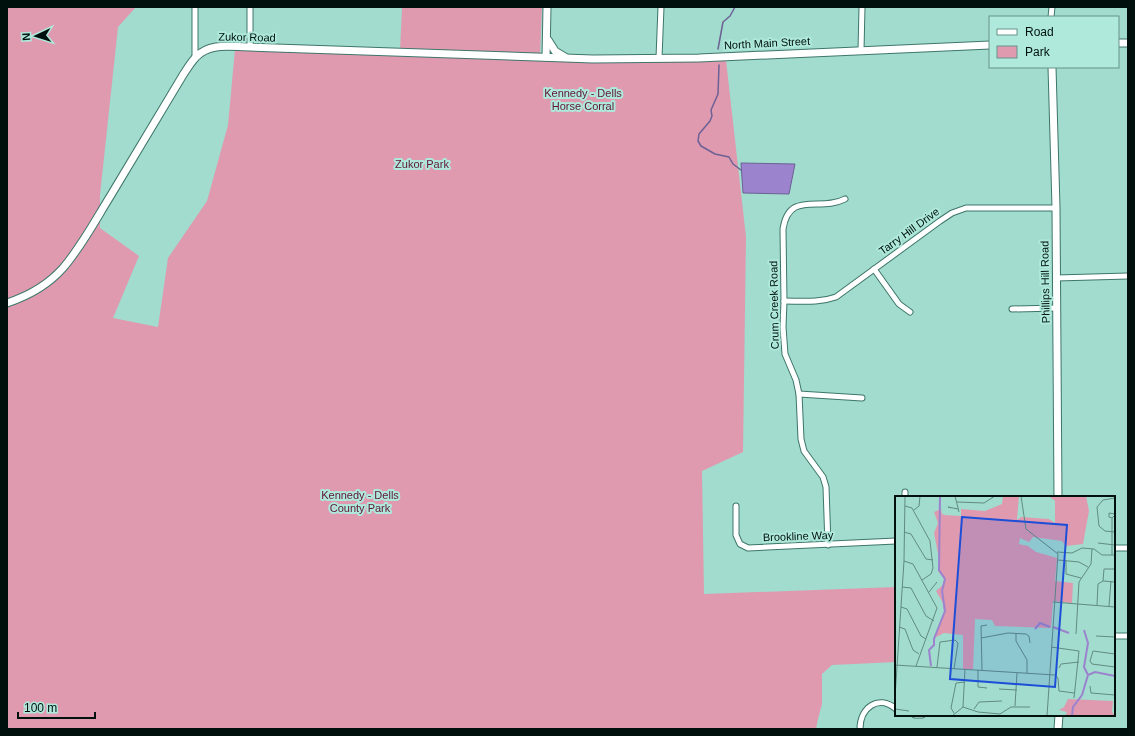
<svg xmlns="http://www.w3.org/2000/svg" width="1135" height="736" font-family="Helvetica,sans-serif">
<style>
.green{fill:#df9ab0}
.water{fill:#9b83ce;stroke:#6c6194}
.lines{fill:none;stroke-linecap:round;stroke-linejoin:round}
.stream{stroke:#6c6194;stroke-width:1.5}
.street-casing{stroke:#3e766a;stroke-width:7}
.secondary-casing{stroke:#3e766a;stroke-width:9}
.street{stroke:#fff;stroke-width:5}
.secondary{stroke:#fff;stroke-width:7}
.labels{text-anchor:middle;stroke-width:4;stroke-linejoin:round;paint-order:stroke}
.street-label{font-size:11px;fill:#00110d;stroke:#aee9db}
.park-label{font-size:11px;fill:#601436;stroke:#aee9db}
.inset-river{fill:none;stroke:#9b83ce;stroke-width:2}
.inset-road{fill:none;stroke:#618b81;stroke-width:1}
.view{fill:#1d4ed8;fill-opacity:0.15;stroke:#1d4ed8;stroke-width:2}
.inset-edge{fill:none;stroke:#00110d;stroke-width:2}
</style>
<rect width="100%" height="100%" fill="#a1dcce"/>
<g class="green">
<path d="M7,7h129l-18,20 -18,168v33l39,28 -26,62 45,9 10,-69 39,-57 21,-76 7,-76 491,11 20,177 -3,215 -41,19 2,123 192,-7v75l-64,3 -10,9v30l-4,15 -2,10h-809z"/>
<path d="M402,7h140l-2,48 -140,-4z"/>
</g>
<path class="water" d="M741,163l54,1 -6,30 -46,-1z"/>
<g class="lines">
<g class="stream">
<path d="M718,49l5,-27 7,-6 5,-9"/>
<path d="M719,65l-1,29 -7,16 1,6 -2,5 -11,13 -1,7 3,5 14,8 14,3 4,7 8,6"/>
</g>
<defs>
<g id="street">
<path d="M250,7v40"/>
<path d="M1051,17l1,-10"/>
<path d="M861,50l1,-43"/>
<path d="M195,57v-50"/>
<path d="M659,58l2,-51"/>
<path d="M874,269l25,35 11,8"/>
<path d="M1056,278l72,-2"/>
<path d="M784,301c18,0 35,2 52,-4l104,-76 12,-8 14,-5h90"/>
<path d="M1012,309l45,-1"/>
<path d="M799,394l63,4"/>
<path d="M905,492v5"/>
<path d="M736,506v29l4,9 8,4 148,-7"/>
<path d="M828,545l-2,-58 -3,-10 -19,-26 -3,-12 -2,-45 -3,-14 -11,-26 -2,-27 1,-26 -1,-72c6,-39 37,-17 62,-30"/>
<path d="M1114,548h14"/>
<path d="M1114,636h14"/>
<path d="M915,715h7"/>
<path d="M860,729c0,-21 18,-35 36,-20"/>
</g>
<g id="secondary">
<path d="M548,40l7,11 10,6"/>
<path d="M1118,43h10"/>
<path d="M546,57l1,-50"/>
<path d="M1052,67l4,141 2,289"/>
<path d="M7,303c21,-7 41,-18 56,-35 19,-22 33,-49 48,-73 24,-40 48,-80 72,-120 4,-6 8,-13 13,-18 14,-15 36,-10 54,-10l343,12 106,-1 291,-13"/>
<path d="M1058,729l1,-14"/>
</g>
</defs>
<use href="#street" class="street-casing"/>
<use href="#secondary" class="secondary-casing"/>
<use href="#street" class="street"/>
<use href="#secondary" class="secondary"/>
</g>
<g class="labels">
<g class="street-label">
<text transform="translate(247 37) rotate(1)" y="4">Zukor Road</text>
<text transform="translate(767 43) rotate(-3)" y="4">North Main Street</text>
<text transform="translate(909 231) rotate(-36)" y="4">Tarry Hill Drive</text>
<text transform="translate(1045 282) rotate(-91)" y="4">Phillips Hill Road</text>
<text transform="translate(774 305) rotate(-91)" y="4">Crum Creek Road</text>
<text transform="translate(798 536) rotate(-2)" y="4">Brookline Way</text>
</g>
<g class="park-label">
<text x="583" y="97">Kennedy - Dells<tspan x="583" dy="13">Horse Corral</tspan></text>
<text x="422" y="168">Zukor Park</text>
<text x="360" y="499">Kennedy - Dells<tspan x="360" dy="13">County Park</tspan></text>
</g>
</g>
<g transform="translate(895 496)">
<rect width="220" height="220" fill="#a1dcce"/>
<path d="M108,0h16l-2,24 4,-3 28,2 6,4v-22l-6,-5h37l3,15 -6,33 -17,2 -4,-5 -29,-4 -4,5 -9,-4 -1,6 9,2 8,6 21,6 -2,23 18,2 -1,20 -19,-2 -2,27 -56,-2 -3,-6 -17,-1 -2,50h-10v-34l-19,-2 -10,5 10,-26 -1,-9 -7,-12 7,-6 1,-6 -6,-8 1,-12 -5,-26 4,-10 -4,-11 7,-3 1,5 3,1 16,1v-7l24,2 17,-7zM173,203l45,2 -1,11 3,4h-50l2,-4 -8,-2 5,-3z" fill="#df9ab0"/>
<path class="inset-river" d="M158,131l16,6M140,133l5,-6 10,4M189,134l4,13 -4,24 4,8M36,170l-2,-16 5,-5v-6l11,-28 -3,-20 3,-12 -6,-9 1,-74M177,220l1,-9 9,-12 6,-20 7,-3 20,4"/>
<path class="inset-road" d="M60,0l4,16M126,0l5,33 32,25 -11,162M220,2l-12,2 -6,7 2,19 6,5 10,1M62,6l27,1 11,-7M10,10l7,2 18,33 3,27 -2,6 -9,6M56,12l-3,-1 10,2M19,14l5,-4 1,-10M217,22l-3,-1v-4l6,1M9,36l7,2 15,25 7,1M203,47l17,2M162,56l15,1 10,-5 12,1 8,6h13M217,59v-37l3,-3M163,64l21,2 9,5M171,64v14l15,4M9,65l9,3 24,44 -21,58M208,85l1,-12h11M208,85l12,1M7,91l9,1 15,28 8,5M34,96l8,-10M158,106l62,5M202,109l1,-21 5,-3M214,110l2,-25M6,111l6,2 14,27 5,3M220,121v18M4,131l6,2 8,21 6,4M121,138v7l11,19v13M181,138l3,-52 12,-18 1,-15M201,140l19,1M86,142l27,-5 18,1 3,2 1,7M156,151l28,4 -5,47M220,158l-22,-3 -3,10 2,3 23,3M0,169l160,10 3,3 1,13 15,2M42,171l3,-25 15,-2 3,3 -4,26M164,172l2,-4 18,-2M83,174v17l9,1M87,174l-1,-44 6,-1M195,190l1,7 24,2M104,193l18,1M0,201l9,-136 1,-65M120,210l2,-33M68,211l2,-38M0,213l14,2M79,213l5,-7 23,-1M59,217l-3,-5 5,-25 9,-1M57,220l11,-9 15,5 22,2 11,-7h19"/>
<path class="view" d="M67,21l105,8 -12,162 -105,-8z"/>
<rect width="220" height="220" class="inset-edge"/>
</g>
<rect width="1135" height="736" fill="none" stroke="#00110d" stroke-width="16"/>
<rect x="989" y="16" width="130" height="52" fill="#aee9db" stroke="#689389"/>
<rect x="997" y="29" width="20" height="6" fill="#ffffff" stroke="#689389"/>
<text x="1025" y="36" font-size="12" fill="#00110d">Road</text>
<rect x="997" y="46" width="20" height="12" fill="#df9ab0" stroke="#689389"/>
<text x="1025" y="56" font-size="12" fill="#00110d">Park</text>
<g transform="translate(36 36) rotate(266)" stroke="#aee9db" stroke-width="3" paint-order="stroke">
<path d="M0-3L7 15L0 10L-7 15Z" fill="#00110d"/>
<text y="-6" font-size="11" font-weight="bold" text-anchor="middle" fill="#00110d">N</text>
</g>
<path d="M18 712v6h77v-6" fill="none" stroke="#00110d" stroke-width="2"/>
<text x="24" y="712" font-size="12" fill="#00110d" stroke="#aee9db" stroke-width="3" paint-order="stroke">100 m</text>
</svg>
